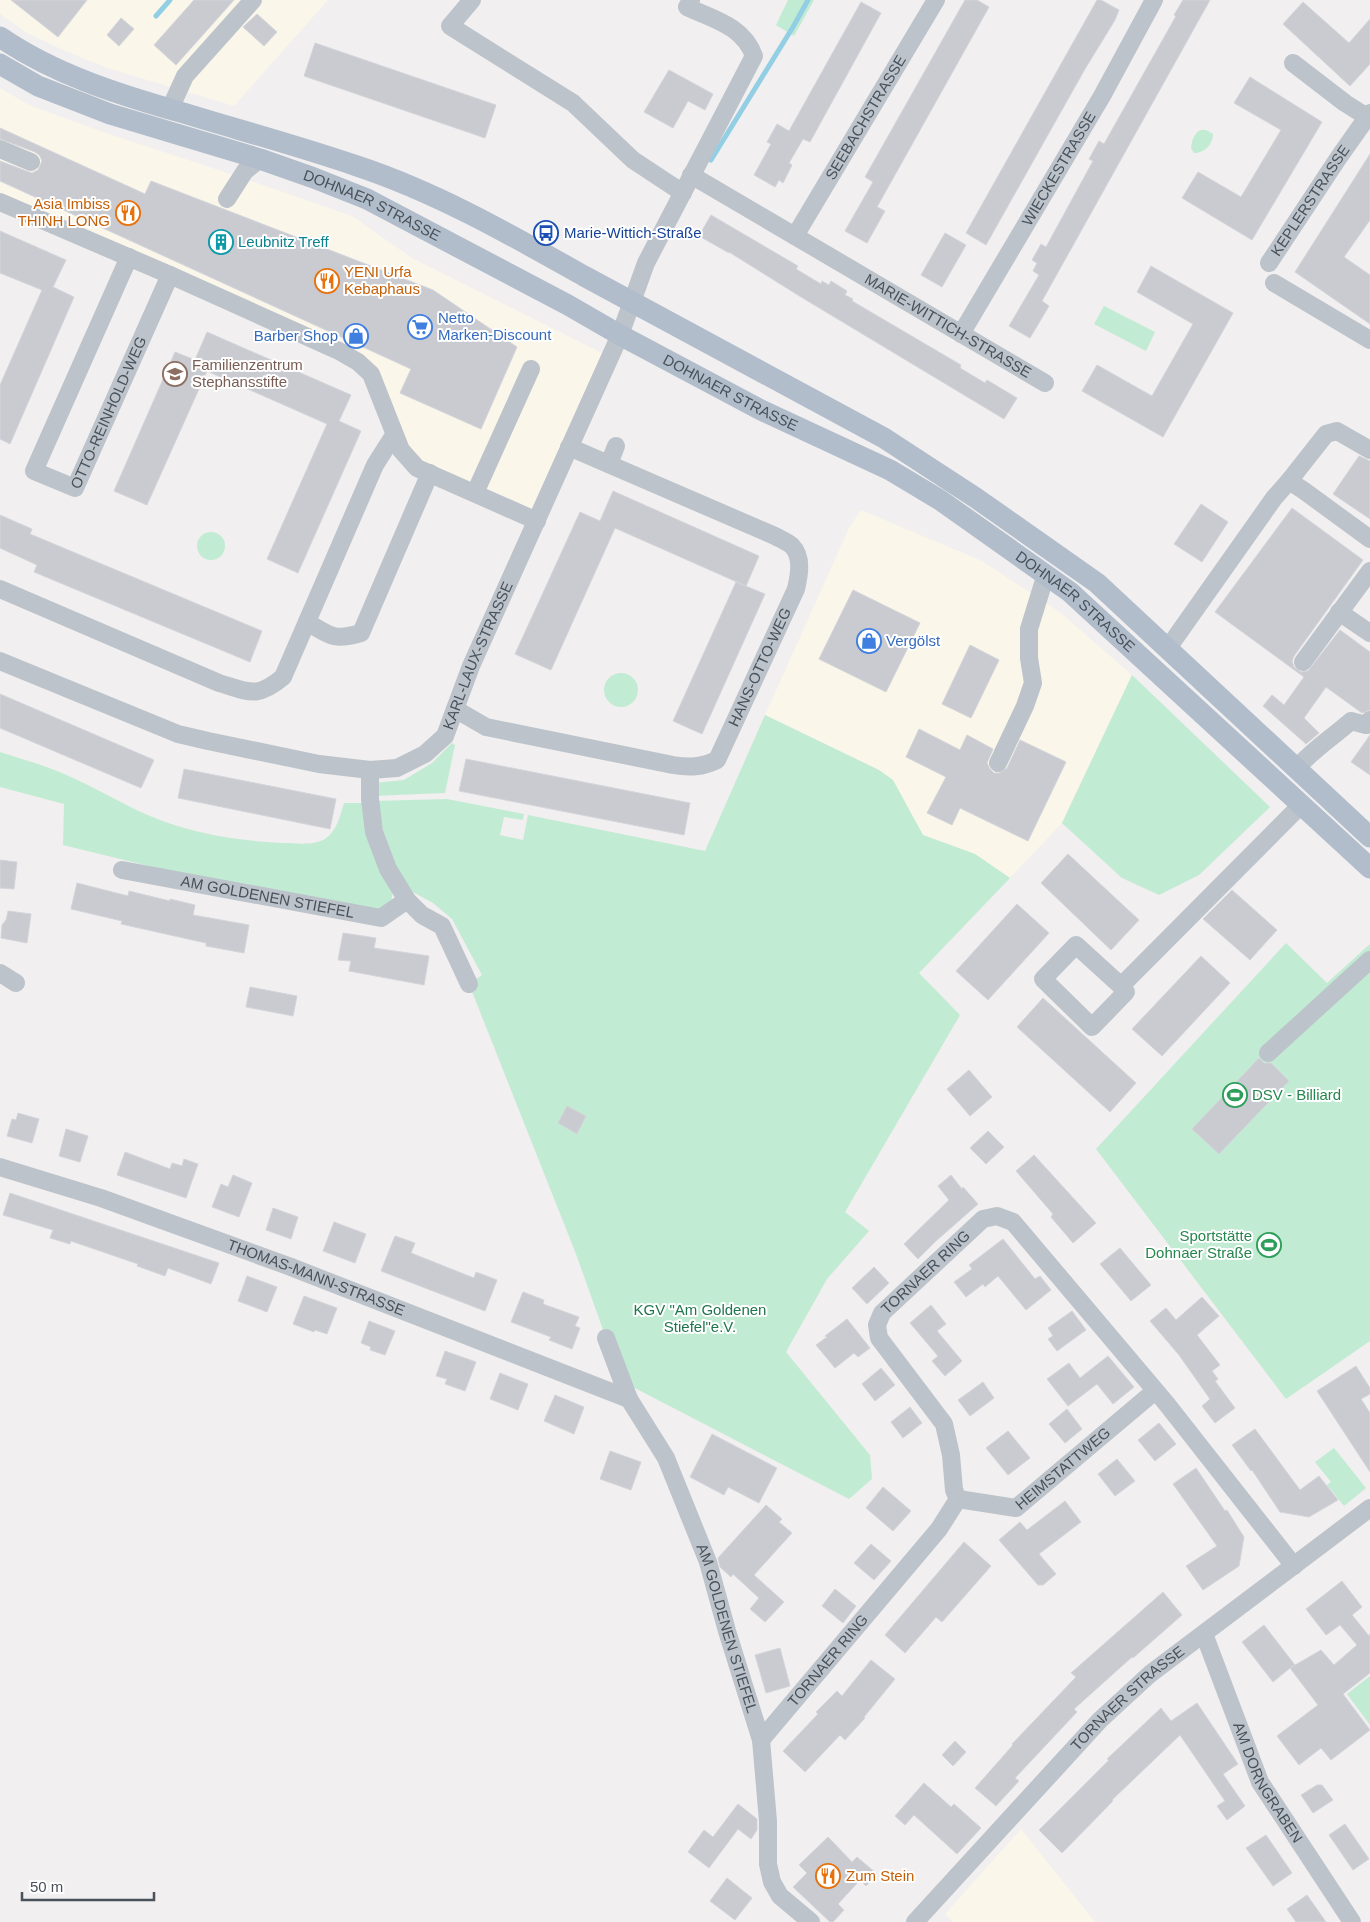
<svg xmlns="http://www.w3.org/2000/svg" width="1370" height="1922" font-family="Helvetica,sans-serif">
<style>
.commercial{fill:#faf6ea}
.green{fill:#c2ebd3}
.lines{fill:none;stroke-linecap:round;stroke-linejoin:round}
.stream{stroke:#93cfe4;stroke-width:5}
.building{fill:#c9cbd1;stroke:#d4d5da}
.minor{stroke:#bcc3ca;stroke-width:18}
.major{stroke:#b1bdcb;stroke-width:21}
.labels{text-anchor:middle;stroke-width:4;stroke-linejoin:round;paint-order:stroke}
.street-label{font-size:15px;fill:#49515b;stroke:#fff}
.food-label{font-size:15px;fill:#c56008;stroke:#fff;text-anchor:start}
.transit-label{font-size:15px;fill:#164399;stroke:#fff;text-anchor:start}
.culture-label{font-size:15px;fill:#0d838f;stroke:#fff;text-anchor:start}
.shop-label{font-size:15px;fill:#366cbe;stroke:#fff;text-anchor:start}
.education-label{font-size:15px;fill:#785e54;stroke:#fff;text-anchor:start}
.leisure-label{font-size:15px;fill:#27864d;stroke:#fff;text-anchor:start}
.park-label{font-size:15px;fill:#20754e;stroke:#fff}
</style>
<rect width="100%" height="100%" fill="#f1efef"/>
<g class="commercial">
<path d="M0,0h328l-94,106 -127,-38 -44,-18 -36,-17 -27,-19z"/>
<path d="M0,88l29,17 71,26 140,46 112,39 60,42 198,99 -73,164 -120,-53 -46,-94 -371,-172z"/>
<path d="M861,510l121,51 79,52 71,62 -70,148 -52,55 -35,-24 -52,-19 -30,-54 -14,-11 -114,-55 84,-187z"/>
<path d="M1021,1829l74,93h-142l-8,-8z"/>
</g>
<g class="green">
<path d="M788,0h26l-20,36 -18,-11z"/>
<path d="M1201,130h5l7,4c0,11 -9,19 -19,19l-3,-5c1,-8 3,-15 10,-18z"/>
<path d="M1104,306l51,26 -9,19 -52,-27z"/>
<circle cx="211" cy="546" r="14"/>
<circle cx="621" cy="690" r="17"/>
<path d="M1132,675l138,132 -71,68 -40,20 -37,-17 -60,-55z"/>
<path d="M765,715l114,55 14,10 30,55 52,19 35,24 -91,95 41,42 -115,197 24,19 -42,48 -41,73 84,103 2,24 -23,20 -220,-114 -23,-47 -30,-84 -107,-270 13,-9 -30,-56 -19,-16 -24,-13 -14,-21 -22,-68 74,-2 77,15 -1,6 -19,-3 -4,18 23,5 5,-25 177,36z"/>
<path d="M452,743l3,2 -10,48 -72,3 1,-13 30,-3 28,-17z"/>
<path d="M0,752c25,8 51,15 75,27 25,11 49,26 75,37 42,18 89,25 134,27 12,0 29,3 41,-4 12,-8 15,-23 19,-36h19l30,87 -2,15 -9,8 -217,-43 -102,-25 1,-41 -64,-17z"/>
<path d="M1286,943l41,40 43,-39v397l-84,58 -190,-250z"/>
<path d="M1334,1448l32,40 -22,18 -17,-21 4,-3 -16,-20z"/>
<path d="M1370,1676v49l-23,-31z"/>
</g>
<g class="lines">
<g class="stream">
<path d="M156,16l14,-16"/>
<path d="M711,160l82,-133 15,-27"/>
</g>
</g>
<g class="building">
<path d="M11,0h76l-29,37z"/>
<path d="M194,0h40l-58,65 -22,-20z"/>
<path d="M965,0h12l12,7 -112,200 8,4 -18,32 -22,-12 28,-49 -8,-5z"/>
<path d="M1097,0h4l18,10 -4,10 -30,49 -99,176 -20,-12z"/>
<path d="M1183,0h27l-168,301 7,5 -19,32 -21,-12 30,-51 -6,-4 4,-8 -5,-3 9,-16 5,3 47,-86 -4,-2 10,-18 5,3 72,-128 -2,-1z"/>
<path d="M861,2l20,11 -71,129 -7,-3 -14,24 3,2 -9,18 -4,-3 -4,7 -21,-12 17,-31 -4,-2 10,-18 12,7z"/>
<path d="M1303,2l46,41 21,-24v45l-20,22 -67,-62z"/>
<path d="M257,14l20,18 -13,14 -21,-19z"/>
<path d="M121,18l13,11 -15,17 -12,-11z"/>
<path d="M315,43l181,62 -11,33 -181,-62z"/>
<path d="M669,70l44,24 -8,16 -17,-9 -15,27 -29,-16z"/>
<path d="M1250,77l72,45 -70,118 -70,-42 16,-26 43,25 40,-67 -47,-27z"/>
<path d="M0,128l145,66 6,-13 282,109 84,57 -36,82 -81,-36 11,-24 -411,-188v-20l32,12 6,-3 4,-9 -2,-5 -5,-4 -35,-13z"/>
<path d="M1370,154v66l-26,37 26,18v49l-75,-52z"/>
<path d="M711,215l87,51 -2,3 25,15 1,-3 7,4 2,-4 16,10 -2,4 8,4 -1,2 109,64 -1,3 25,15 2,-3 30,18 -13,21 -203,-122 -72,-45v1l-30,-17z"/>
<path d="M0,231l66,29 -13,27 21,10 -64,147 -10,-5v-54l42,-95 -42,-17z"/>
<path d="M945,233l21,12 -24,42 -21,-12z"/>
<path d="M1151,266l82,47 -70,124 -81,-46 15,-26 55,31 41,-72 -56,-32z"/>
<path d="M207,332l144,63 -12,26 22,10 -63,142 -31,-14 60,-135 -120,-53 -60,134 -33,-14 61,-139 20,8z"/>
<path d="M1359,456l11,5v58l-37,-25z"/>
<path d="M613,491l146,65 -13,30 -131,-58 -64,142 -36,-16 65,-142 20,9z"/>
<path d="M1201,504l27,18 -26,40 -28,-18z"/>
<path d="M1292,508l71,52 -69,96 -2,5 2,6 7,5 7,-1 32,-41 30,22v58l-8,3 -36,-26 -22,31 15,15 -13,11 -43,-38 9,-11 12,10 20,-28 -89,-65z"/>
<path d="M0,515l32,14 -2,5 232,97 -12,31 -216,-90 3,-7 -37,-17z"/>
<path d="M736,582l29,12 -63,140 -29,-13z"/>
<path d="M853,590l67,33 -34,69 -67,-33z"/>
<path d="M970,645l29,15 -28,58 -29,-14z"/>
<path d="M0,694l154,66 -13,28 -141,-60z"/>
<path d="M919,729l41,21 7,-15 26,14 -6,14 3,6 4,4h5l8,-5 13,-28 46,22 -38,79 -68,-33 -8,17 -25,-12 19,-36 -40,-20z"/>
<path d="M1370,735v40l-19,-13z"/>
<path d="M466,759l224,44 -6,32 -225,-44z"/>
<path d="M184,769l152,30 -6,30 -152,-31z"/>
<path d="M1068,854l71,66 -28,30 -70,-67z"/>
<path d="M0,860l17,2 -3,27 -14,-1z"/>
<path d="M77,883l51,13 1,-5 41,10v-2l25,6 -2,10 56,10 -5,28 -38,-7v-3l-85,-19 1,-3 -51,-12z"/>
<path d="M1232,890l45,40 -27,30 -47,-41z"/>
<path d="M1017,904l32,29 -61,67 -32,-29z"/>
<path d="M8,911l23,3 -4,29 -26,-5 1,-13 4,-5z"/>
<path d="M343,933l33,5 -2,10 55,8 -5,29 -75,-14 2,-10 -13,-1z"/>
<path d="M1201,956l29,27 -68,73 -30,-27z"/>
<path d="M250,987l47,9 -4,20 -47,-9z"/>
<path d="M1043,998l93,85 -26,29 -93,-85z"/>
<path d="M1259,1058l5,5h7l18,18 -70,73 -27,-25z"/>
<path d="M969,1070l23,27 -22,19 -23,-27z"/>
<path d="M567,1106l19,10 -9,18 -19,-11z"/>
<path d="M18,1113l21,6 -7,24 -25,-7 5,-17 4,1z"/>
<path d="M66,1129l22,7 -8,26 -21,-6z"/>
<path d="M988,1131l16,16 -18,17 -16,-16z"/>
<path d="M125,1152l45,17 2,-6 10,3 2,-7 14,5 -12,34 -69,-23z"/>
<path d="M1034,1155l62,68 -23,20 -22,-26 2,-3 -37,-43z"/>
<path d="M233,1175l19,8 -13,34 -27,-10 9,-23 7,3z"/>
<path d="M951,1175l11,14 1,-2 15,17 -42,37 -18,18 -14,-15 45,-44 -11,-14z"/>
<path d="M10,1193l209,70 -8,21 -43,-16 -3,8 -28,-10 1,-2 -67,-23 -1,3 -20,-6 3,-8 -50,-15z"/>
<path d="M273,1208l25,9 -7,22 -25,-9z"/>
<path d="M334,1222l32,12 -11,29 -32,-12z"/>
<path d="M395,1236l20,7 -4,10 63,25 2,-6 21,8 -12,31 -104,-40z"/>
<path d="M1003,1239l32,40 5,-3 11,14 -25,20 -28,-34 -13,11 -2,-3 -17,13 -12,-15 18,-13 -3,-4z"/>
<path d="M1120,1248l31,37 -20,16 -31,-37z"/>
<path d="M874,1267l15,16 -22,21 -15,-16z"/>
<path d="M247,1276l30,11 -10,25 -29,-11z"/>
<path d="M523,1292l21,8 -1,4 36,13 -4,9 5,2 -8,21 -23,-9 2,-3 -40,-15z"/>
<path d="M304,1296l33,12 -10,26 -12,-4 -1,2 -21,-8z"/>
<path d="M1202,1297l17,19 -22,19 23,30 -8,6 6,8 -3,2 20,27 -20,15 -13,-17 8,-7 -31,-44 -29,-34 16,-13 10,12z"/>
<path d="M931,1305l15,19 -9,7 25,30 -17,15 -13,-15 6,-5 -28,-33z"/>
<path d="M1072,1311l14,19 -29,21 -9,-12 5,-3 -5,-8z"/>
<path d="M847,1319l23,29 -12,9 -4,-4 -19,15 -19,-23 11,-8 -2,-1z"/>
<path d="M369,1321l26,10 -10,24 -15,-5 1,-3 -10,-4z"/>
<path d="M445,1351l31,11 -11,29 -20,-7 2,-5 -11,-3z"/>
<path d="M1108,1356l26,31 -21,17 -16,-20 -29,22 -21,-27 22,-16 11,15z"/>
<path d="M1356,1366l14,22v6l-9,5 9,14v59l-53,-81z"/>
<path d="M881,1368l14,17 -20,16 -13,-17z"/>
<path d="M500,1373l28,11 -10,26 -28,-11z"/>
<path d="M983,1382l11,16 -24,18 -12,-16z"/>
<path d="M555,1395l29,12 -10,27 -30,-13z"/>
<path d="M910,1407l12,16 -19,15 -12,-16z"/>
<path d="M1067,1409l15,20 -17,14 -16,-19z"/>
<path d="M1159,1423l17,21 -21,17 -17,-21z"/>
<path d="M1255,1429l45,61 19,-14 19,24 -29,17 -29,-5 -28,-42 -1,1 -19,-26z"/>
<path d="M1008,1431l22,27 -22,17 -22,-27z"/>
<path d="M712,1434l65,34 -18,35 -31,-16 -4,8 -34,-18z"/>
<path d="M610,1451l31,11 -10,28 -31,-11z"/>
<path d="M1117,1459l18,22 -20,15 -17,-22z"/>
<path d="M1196,1468l29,43 2,-1 17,27 -5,29 -36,24 -17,-24 31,-20 -44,-62z"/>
<path d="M883,1487l28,24 -18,20 -27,-23z"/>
<path d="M1065,1501l16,21 -42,32 17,20 -13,11h-5l-39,-45 21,-18 7,8z"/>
<path d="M766,1505l16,14 -3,3 13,11 -38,42 30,27 -19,20 -15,-13 9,-11 -26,-24 -2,3 -11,-10 -2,-9z"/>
<path d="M964,1542l27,24 -49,56 -6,-5 -31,36 -20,-18z"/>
<path d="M871,1544l20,17 -17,19 -20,-17z"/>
<path d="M1342,1581l20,26 -10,8 17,21 1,-2v39l-27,21 27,36 -39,30 -10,-12 -22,17 -22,-29 41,-31 -28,-37 -17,14 -31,-40 22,-17 31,40 -5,3 31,-18 13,15 23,-20 -17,-20 -14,10 -20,-26z"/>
<path d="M835,1589l21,17 -13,17 -21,-17z"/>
<path d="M1163,1592l19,23 -49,43 -1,-1 -58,52 3,3 -62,66 4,3 -23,25 -21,-18 38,-43 -1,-1 64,-67 -5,-4z"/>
<path d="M780,1648l10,38 -24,7 -11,-38z"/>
<path d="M871,1660l24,19 -31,38 1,1 -20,22 -5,-5 -35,37 -22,-21 35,-37 -2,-2 21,-21 5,5z"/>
<path d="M1197,1703l41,61 -15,10 22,32 -18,14 -10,-14 8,-5 -45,-66 -68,65 1,1 -51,52 -23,-23 70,-70 -2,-1 54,-51 10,13z"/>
<path d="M955,1741l11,11 -13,14 -11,-11z"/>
<path d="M924,1783l27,24 3,-3 27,24 -24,26 -43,-39 -9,10 -10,-9z"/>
<path d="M1317,1785h5l11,15 -20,13 -12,-18z"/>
<path d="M738,1804l19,15v11l-6,9 -13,-10 -29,39 -21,-16 16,-22 9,7z"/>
<path d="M1345,1824l24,35 -16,11 -24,-35z"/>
<path d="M1266,1835l26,38 -19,13 -27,-38z"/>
<path d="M828,1837l24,25 5,-5 20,17 -11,12 -6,-6 -22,24 6,6 -11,12h-3l-37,-35 14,-14 -8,-8z"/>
<path d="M727,1878l25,20 -17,22 -25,-19z"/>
<path d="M1307,1895l19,27h-30l-9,-13z"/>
</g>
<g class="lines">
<g class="minor">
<path d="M472,0l-22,26 123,77 60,57 50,33"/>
<path d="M1293,63l52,40 22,14"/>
<path d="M170,109l15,-33 68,-76"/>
<path d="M0,149l31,13"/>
<path id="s1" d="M691,175l354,208"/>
<path d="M227,199l18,-28 15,-12"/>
<path d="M0,202l170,73 169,76 19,11 13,12 30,76 16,18 120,53"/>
<path id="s2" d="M795,236l141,-236"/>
<path id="s3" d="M129,257l-95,214 41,17 95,-213"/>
<path id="s4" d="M1269,263l70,-106 31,-44"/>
<path d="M1274,283l96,57"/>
<path id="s5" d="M961,334l141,-238 52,-96"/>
<path d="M609,464l7,-18"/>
<path d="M1289,481l37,-47 11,-3 33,19"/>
<path d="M475,493l56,-124"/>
<path d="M0,589l219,94c30,9 38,16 64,-6l92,-212 19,-30"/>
<path d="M1339,612l31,21"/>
<path d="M307,622c23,14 27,19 54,11l69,-160"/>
<path d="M1168,648l106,-150 15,-17 14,9 67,49"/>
<path id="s6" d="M0,661l178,73 30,7 111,23 51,6 27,-2 28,-14 20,-18 26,-70 149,-331 26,-72 108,-207c-11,-30 -39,-36 -67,-49l4,-7"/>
<path d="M1303,662l67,-91"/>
<path id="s7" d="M455,709l31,18 187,38c17,3 29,2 44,-5l79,-171c3,-13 7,-32 -4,-43 -4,-4 -12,-7 -17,-10l-206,-89"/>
<path d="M998,763l27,-57 8,-23 -4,-25v-29l17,-55"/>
<path d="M1296,769c16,-19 37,-32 55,-48l15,4 4,-5"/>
<path d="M370,770v29l4,33 14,37 19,31 15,15 20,11 27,58"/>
<path id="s8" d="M122,870l259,48 26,-18"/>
<path d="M0,973l16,10"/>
<path d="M1121,986l5,6 -34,35 -49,-48 33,-34 45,41 180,-181"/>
<path d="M1268,1053l102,-93"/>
<path id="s9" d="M0,1167l101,31 190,69 338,132"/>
<path id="s10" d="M606,1338l23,61 37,59 42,104 19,69 34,109 7,81v43l4,18 8,14 31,26"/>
<path id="s11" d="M958,1499l58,9 139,-117"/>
<path id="s12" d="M1204,1634l56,148 92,140"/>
<path id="s13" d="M761,1740l178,-211 19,-30 -4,-9 -3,-35 -7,-31 -65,-86 -2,-13 5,-12 101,-94 14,-3 16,6 153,181 128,163"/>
<path id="s14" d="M915,1922l185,-202 50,-46 220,-166"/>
</g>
<g class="major">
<path d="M0,37c54,37 117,57 180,75 59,18 119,34 177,54 79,26 154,69 227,110l300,162 92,60 121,85 273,254"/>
<path id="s15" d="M0,64l38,22 72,28 150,45 54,19 53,21 201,106 52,30 141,75 129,60 50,30 130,92 300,276"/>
</g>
</g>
<defs>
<symbol id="restaurant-ring" viewBox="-11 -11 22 22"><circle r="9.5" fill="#fff" stroke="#e8710a" stroke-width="1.5"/><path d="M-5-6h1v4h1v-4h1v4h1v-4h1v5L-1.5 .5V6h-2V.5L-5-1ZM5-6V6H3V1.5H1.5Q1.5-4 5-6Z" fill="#e8710a"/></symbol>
<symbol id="bus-ring" viewBox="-11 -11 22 22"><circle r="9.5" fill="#fff" stroke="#1a4fb4" stroke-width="1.5"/><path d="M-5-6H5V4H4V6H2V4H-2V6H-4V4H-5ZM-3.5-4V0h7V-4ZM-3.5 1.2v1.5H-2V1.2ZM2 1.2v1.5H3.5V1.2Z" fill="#1a4fb4"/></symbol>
<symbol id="building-ring" viewBox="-11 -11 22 22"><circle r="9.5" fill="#fff" stroke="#0f9aa8" stroke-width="1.5"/><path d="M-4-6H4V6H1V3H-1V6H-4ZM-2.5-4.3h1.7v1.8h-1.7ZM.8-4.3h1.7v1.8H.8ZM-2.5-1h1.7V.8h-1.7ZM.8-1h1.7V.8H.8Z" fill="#0f9aa8"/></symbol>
<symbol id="supermarket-ring" viewBox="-11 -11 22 22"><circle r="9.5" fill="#fff" stroke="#3f7fe0" stroke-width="1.5"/><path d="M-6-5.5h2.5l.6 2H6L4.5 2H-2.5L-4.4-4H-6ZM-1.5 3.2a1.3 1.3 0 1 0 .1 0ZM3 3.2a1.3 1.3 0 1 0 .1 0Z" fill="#3f7fe0"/></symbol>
<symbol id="shop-ring" viewBox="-11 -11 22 22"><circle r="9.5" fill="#fff" stroke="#3f7fe0" stroke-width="1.5"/><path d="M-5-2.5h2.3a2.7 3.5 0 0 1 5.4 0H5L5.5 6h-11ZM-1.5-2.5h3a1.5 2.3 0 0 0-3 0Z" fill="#3f7fe0"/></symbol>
<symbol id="school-ring" viewBox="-11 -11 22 22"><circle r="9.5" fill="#fff" stroke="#8d6e63" stroke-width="1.5"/><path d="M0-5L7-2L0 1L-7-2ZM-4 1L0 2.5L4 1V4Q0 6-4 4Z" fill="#8d6e63"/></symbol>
<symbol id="stadium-ring" viewBox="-11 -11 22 22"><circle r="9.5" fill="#fff" stroke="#2e9e5b" stroke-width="1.5"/><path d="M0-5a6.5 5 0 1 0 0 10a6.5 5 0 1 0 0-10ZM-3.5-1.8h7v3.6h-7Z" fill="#2e9e5b"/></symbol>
</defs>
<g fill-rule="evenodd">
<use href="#restaurant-ring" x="114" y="199" width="28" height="28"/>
<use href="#bus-ring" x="532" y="219" width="28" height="28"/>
<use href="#building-ring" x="207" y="228" width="28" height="28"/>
<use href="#restaurant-ring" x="313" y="267" width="28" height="28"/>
<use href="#supermarket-ring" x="406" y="313" width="28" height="28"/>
<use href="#shop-ring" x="342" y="322" width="28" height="28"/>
<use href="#school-ring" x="161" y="360" width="28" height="28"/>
<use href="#shop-ring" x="855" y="627" width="28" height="28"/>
<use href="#stadium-ring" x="1221" y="1081" width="28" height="28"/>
<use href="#stadium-ring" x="1255" y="1231" width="28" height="28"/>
<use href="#restaurant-ring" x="814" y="1862" width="28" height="28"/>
</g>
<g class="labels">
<g class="street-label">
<text dy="5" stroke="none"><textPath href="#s2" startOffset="138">SEEBACHSTRASSE</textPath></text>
<text dy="5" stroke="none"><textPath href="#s5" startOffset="192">WIECKESTRASSE</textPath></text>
<text dy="5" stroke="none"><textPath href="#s4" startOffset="75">KEPLERSTRASSE</textPath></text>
<text dy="5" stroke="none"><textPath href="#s15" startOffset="399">DOHNAER STRASSE</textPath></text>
<text dy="5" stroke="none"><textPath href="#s1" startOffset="298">MARIE-WITTICH-STRASSE</textPath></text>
<text dy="5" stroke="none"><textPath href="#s15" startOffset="804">DOHNAER STRASSE</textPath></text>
<text dy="5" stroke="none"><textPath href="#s3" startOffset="361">OTTO-REINHOLD-WEG</textPath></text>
<text dy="5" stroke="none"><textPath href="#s15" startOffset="1209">DOHNAER STRASSE</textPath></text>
<text dy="5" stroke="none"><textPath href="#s6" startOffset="560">KARL-LAUX-STRASSE</textPath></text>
<text dy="5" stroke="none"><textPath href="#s7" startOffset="374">HANS-OTTO-WEG</textPath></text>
<text dy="5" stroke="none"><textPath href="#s8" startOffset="148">AM GOLDENEN STIEFEL</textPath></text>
<text dy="5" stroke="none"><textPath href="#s13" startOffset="582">TORNAER RING</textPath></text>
<text dy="5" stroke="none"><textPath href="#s9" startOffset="335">THOMAS-MANN-STRASSE</textPath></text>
<text dy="5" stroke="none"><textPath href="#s11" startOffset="120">HEIMSTATTWEG</textPath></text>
<text dy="5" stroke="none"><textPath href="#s10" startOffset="316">AM GOLDENEN STIEFEL</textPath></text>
<text dy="5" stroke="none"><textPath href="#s13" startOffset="104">TORNAER RING</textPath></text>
<text dy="5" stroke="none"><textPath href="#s14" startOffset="309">TORNAER STRASSE</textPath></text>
<text dy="5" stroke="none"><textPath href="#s12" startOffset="162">AM DORNGRABEN</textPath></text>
</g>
<g class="food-label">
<text x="110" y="209" text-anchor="end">Asia Imbiss<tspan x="110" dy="17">THINH LONG</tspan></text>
<text x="344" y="277">YENI Urfa<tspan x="344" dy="17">Kebaphaus</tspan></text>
<text x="846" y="1881">Zum Stein</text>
</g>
<g class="transit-label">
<text x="564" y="238">Marie-Wittich-Straße</text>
</g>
<g class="culture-label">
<text x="238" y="247">Leubnitz Treff</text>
</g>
<g class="shop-label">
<text x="438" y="323">Netto<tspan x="438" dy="17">Marken-Discount</tspan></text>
<text x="338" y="341" text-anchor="end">Barber Shop</text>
<text x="886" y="646">Vergölst</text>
</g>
<g class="education-label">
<text x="192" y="370">Familienzentrum<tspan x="192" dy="17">Stephansstifte</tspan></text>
</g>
<g class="leisure-label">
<text x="1252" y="1100">DSV - Billiard</text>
<text x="1252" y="1241" text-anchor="end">Sportstätte<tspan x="1252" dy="17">Dohnaer Straße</tspan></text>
</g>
<g class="park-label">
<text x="700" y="1315">KGV "Am Goldenen<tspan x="700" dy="17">Stiefel"e.V.</tspan></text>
</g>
</g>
<path d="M22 1892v8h132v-8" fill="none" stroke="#49515b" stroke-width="2.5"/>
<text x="30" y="1892" font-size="15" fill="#49515b" stroke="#ffffff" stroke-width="4" paint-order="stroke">50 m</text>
</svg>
